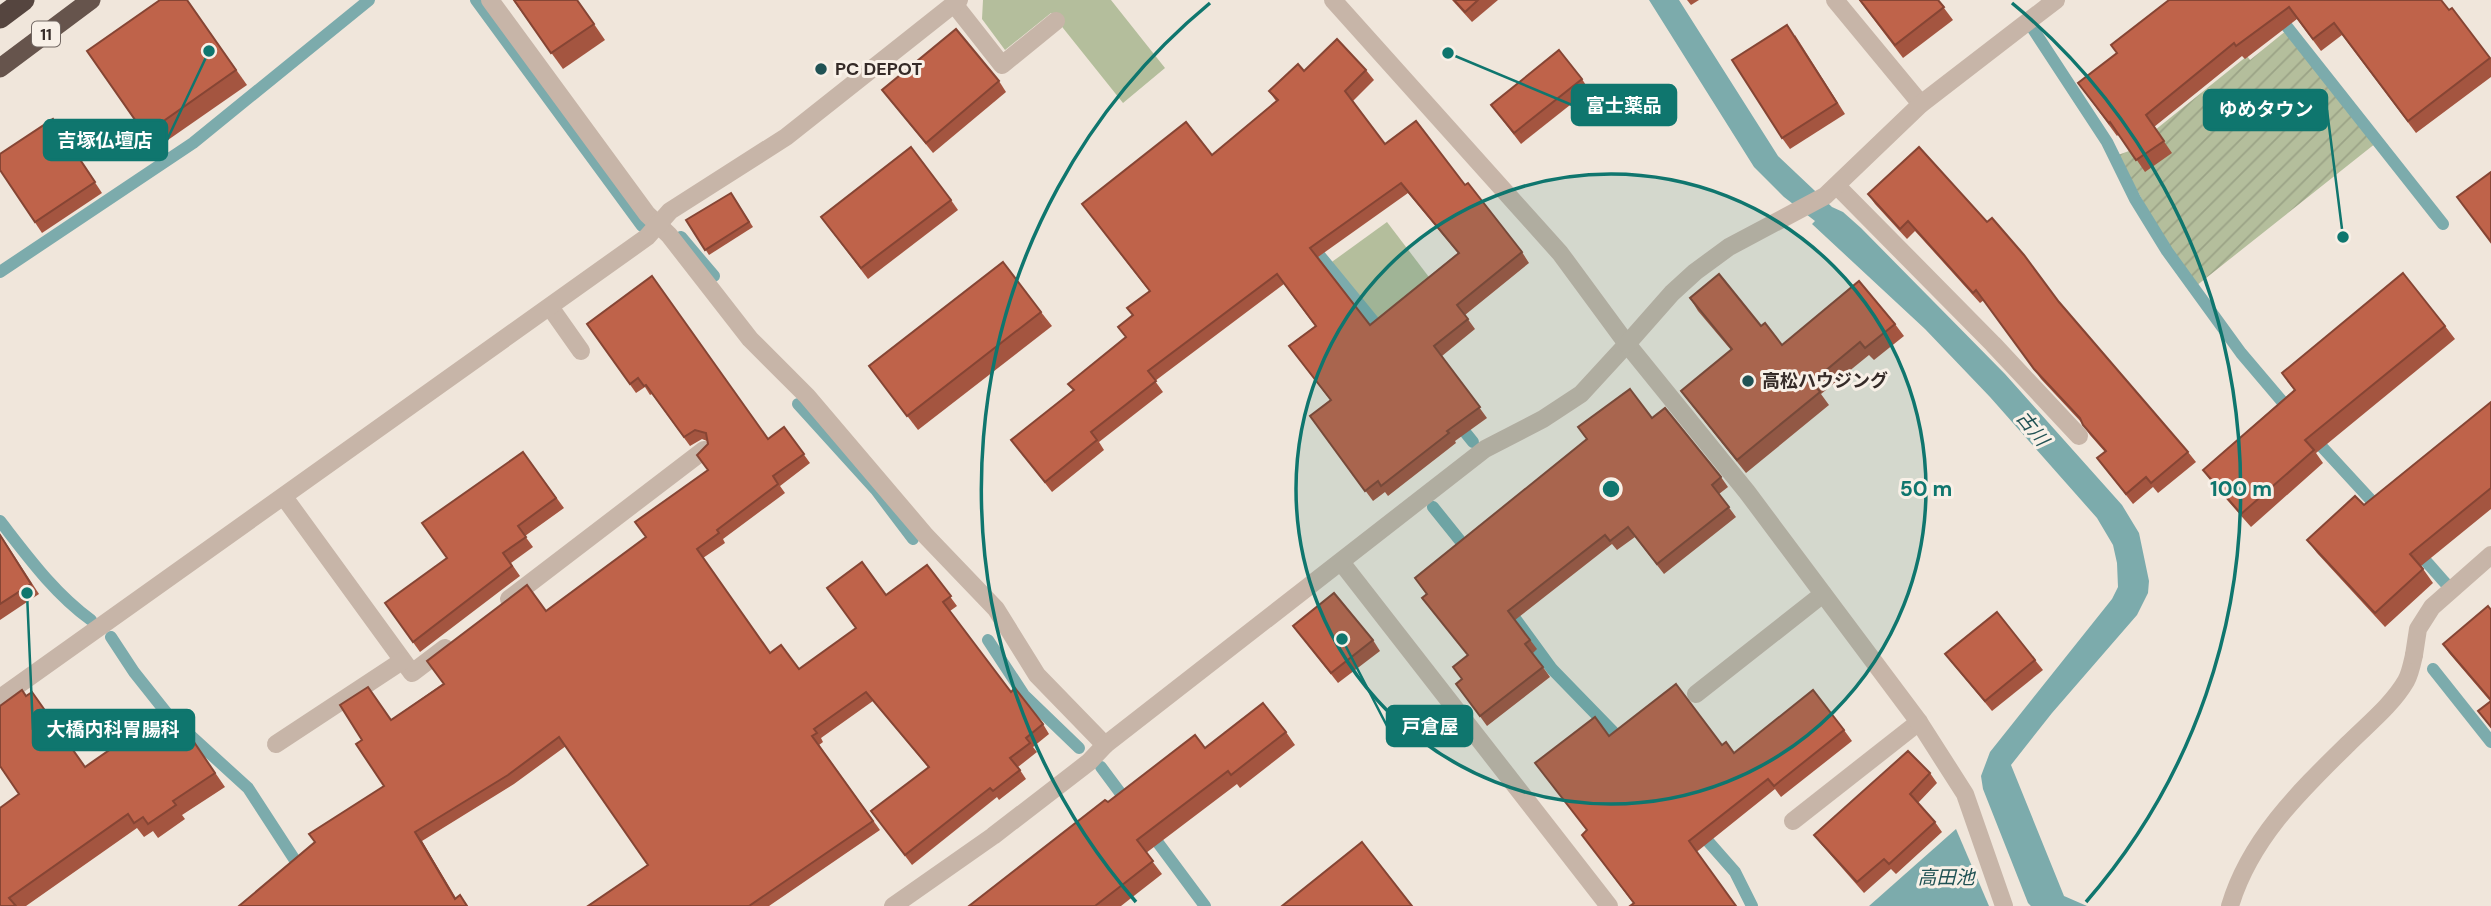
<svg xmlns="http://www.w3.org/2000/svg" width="2491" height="906" font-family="'DM Sans','Noto Sans JP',sans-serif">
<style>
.green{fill:#b4be9c}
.garden{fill:url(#garden-furrows)}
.water{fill:#7cabac}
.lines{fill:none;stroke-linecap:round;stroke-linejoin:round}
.stream{stroke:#7cabac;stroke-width:12}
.service{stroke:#c7b5a8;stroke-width:18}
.minor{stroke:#c7b5a8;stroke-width:18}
.trunk{stroke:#66544c;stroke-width:19}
.motorway{stroke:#55453f;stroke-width:21}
.wall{fill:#a45540;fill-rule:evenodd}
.shaded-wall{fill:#864534}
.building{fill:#bf634a;stroke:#864534;stroke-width:2;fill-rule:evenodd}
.ring{fill:none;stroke:#0f766e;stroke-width:3.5}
.poi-dot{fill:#205254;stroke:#f8f0e7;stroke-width:2.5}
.labels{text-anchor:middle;stroke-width:6;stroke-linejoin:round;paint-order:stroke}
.shield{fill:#f8f0e7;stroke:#706661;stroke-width:2}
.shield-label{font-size:16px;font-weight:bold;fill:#352b28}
.poi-label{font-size:18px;font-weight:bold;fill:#352b28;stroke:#f8f0e7;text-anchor:start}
.water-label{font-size:19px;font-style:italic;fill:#205254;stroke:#f8f0e7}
.centre{fill:#0f766e;stroke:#f8f0e7;stroke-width:3.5}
.ring-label{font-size:21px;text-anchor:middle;font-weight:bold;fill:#0f766e;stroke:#f8f0e7;stroke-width:6;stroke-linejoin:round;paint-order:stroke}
.leader{fill:none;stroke:#0f766e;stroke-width:2.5}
.callout-dot{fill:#0f766e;stroke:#f8f0e7;stroke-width:2.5}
.callout{fill:#0f766e;stroke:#0f766e;stroke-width:2.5}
.callout-label{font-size:19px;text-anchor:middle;font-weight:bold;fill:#fff}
</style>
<defs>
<pattern id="garden-furrows" width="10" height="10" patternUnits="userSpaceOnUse" patternTransform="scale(1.75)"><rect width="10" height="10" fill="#b4be9c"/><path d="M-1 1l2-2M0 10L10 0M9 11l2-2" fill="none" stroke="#9ba386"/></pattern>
</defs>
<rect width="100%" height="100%" fill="#f0e6db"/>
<g class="green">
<path d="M983,0h128l54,68 -42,35 -72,-90 -46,37 -23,-31z"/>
<path d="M1387,222l48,63 -55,40 -51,-61z"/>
</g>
<path class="garden" d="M2287,30l89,113 -180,143 -31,-44 -47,-87 11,-4 118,-95 3,4z"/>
<g class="water">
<path d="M1649,0h30l99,156 54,51 11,5 18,16 144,146 117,131 17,28 10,48 -1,12 -11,22 -85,98 -41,52 53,131 23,10h-56l-3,-3 -45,-114 -2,-13 9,-24 122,-153 6,-12 -1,-24 -4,-18 -16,-27 -107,-121 -65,-68 -113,-105 3,-3 -31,-24 -30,-30z"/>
<path d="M1956,829l33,77h-120z"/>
</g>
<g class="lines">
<g class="stream">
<path d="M476,0l166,226"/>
<path d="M2266,0l177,224"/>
<path d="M2033,29l74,113 28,57 32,52 74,102 51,60"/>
<path d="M681,237l33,39"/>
<path d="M1311,245l73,89"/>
<path d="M0,272l193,-129 176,-143"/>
<path d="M798,404l78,86 37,49"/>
<path d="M1456,421l17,21"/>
<path d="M2311,435l71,77"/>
<path d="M1433,507l37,46"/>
<path d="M0,521c28,36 54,72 91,99"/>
<path d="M2417,551l30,34"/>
<path d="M1506,606l46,63 72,74"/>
<path d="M111,637l23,35 35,44 79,72 54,83"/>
<path d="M988,640l36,55 55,53"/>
<path d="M2433,669l58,73"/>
<path d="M1101,767l29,39"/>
<path d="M1699,831l36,41 17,34"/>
<path d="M1150,832l55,74"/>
</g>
<g class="service">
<path d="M490,0l157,214 22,21 81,104 57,57 119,140 70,73 41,66 68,70"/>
<path d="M1835,0l86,104"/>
<path d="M954,4l48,61 54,-44"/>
<path d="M1837,186l156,158 86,92"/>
<path d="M1341,562l268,344"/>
<path d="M1696,694l127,-100"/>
<path d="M1793,821l126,-99"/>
<path d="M893,906l100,-70 96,-74 16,-17 380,-296 58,-30 38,-25 46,-50"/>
<path d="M2230,906c20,-67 70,-115 118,-162 20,-20 44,-39 58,-63 4,-7 6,-17 8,-26"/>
</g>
<g class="minor">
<path d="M1333,0l227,253 67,91 120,148 172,230 46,72 39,112"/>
<path d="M550,307l31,44"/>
<path d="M1627,344l45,-51 23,-21 34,-25 96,-51 96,-92 135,-104"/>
<path d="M284,497l128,176 33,-25"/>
<path d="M509,599l195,-149"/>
<path d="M2414,655l4,-26 14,-22 59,-52"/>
<path d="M0,698l647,-461 23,-26 116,-74 173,-137"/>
<path d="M276,744l126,-83"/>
</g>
<path class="trunk" d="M0,68l91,-68"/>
<path class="motorway" d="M0,18l24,-18"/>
</g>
<g class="wall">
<path d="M187,0l60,85 -92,64 -68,-98z"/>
<path d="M513,0l81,24 11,16 -42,29z"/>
<path d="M1452,0h46l-26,22z"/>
<path d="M1687,0h12l-8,5z"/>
<path d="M1859,0h79l15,20 -50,38z"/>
<path d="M2169,0l280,10 3,-2 39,51v18l-75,56 -74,-98 -21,16 -24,-32 -52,40 -3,-3 -88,71 18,26 -27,19 -26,-38 -2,2 -39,-53 39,-30 -6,-8z"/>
<path d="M1795,35l50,79 -55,35 -8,-11z"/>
<path d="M1366,70l8,10 -21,21 32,43 80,41 57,67 7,11 -64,52 10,14 -33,27 45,62 -32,23 1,2 -68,53 -3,-4 -12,9 -63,-85 20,-16 -41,-54 26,-20 -31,-42 -129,97 8,11 -64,50 5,8 -52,42 -41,-52 62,-49 53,-53 6,-23 17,-24 -67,-87 130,-49 64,-54 -7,-10 35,-20zM1408,193l50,60 -88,72 -52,-68z"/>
<path d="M1582,79l7,11 -68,54 -30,-39z"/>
<path d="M999,81l7,11 -73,61 -51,-63z"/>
<path d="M53,119l49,74 -60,40 -42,-63z"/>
<path d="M731,193l22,34 -44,28 -23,-35z"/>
<path d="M1868,194l191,108 129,150 8,10 -38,31 -5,-6 -20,17 -36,-46 8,-6 -15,-17 -8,-12 -41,-44 -57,-79 -4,3 -65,-72 -8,8 -32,-35z"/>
<path d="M951,200l7,10 -90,69 -47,-62z"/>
<path d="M1690,298l71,28 21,19 113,-21 9,12 -30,24 -5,-5 -48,39 8,11 -83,68 -56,-70 -9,-12 50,-41 -33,-39z"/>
<path d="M1041,312l11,14 -134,104 -49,-64z"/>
<path d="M587,324l181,115 16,-12 26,36 -30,23 5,7 -62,46 2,4 -22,15 67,95 29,16 57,-41 30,-33 41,-30 30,41 -7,5 61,81 32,32 6,10 -16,13 4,5 -19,15 8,12 -27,21 -2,-3 -85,68 -34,-45 50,-53 -55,-66 -52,37 2,4 -4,3 61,85 -111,76h-181l60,-41 -82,-119 -52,38 -92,57 34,57 4,-3 8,11h-229l145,-120 7,-66 155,-109 100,-74 62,-67 -1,-29 -5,-2 -12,7 -38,-52 -2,1 -5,-8 -9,6z"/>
<path d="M2445,326l10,13 -139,114 7,10 -72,64 -38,-43 -10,-14 91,-80 -12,-17z"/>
<path d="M2491,402v107l-70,57 12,17 -48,44 -68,-74 -10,-13 57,-35z"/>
<path d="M1652,418l69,59 7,10 -9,7 17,23 -72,57 -29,-37 -18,13 -5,-6 -97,76 22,29 -4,4 17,24 -63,49 -24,-33 -2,-13 7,-25 -46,-57 4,-4 -11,-16z"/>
<path d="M523,452l41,56 -39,28 8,11 -22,16 9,13 -100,76 -35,-49 62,-45z"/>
<path d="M0,534l39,60 -39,26z"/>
<path d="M2491,610v118l-13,-17 12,-10 -41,-48 -6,-9z"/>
<path d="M1293,626l80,14 7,11 -42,32z"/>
<path d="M1945,654l90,6 8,10 -51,41 -39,-47z"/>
<path d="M26,696l59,71 61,-32 42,11 6,-4 31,45 -43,28 3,4 -27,19 -5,-7 -9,6 -7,-9 -111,78h-26l19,-112z"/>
<path d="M1844,730l8,11 -71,56 -6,-8 -142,114 -51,-68 5,-5 -52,-67 74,-27 113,9 12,8z"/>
<path d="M1286,732l9,13 -55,43 -3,-4 -91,69 16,21 -41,32h-152l139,-104 97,-54z"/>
<path d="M1930,773l7,10 -19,20 17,19 7,10 -46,42 -5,-5 -27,24 -42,-48 -8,-10z"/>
</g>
<path class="shaded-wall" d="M415,832l7,9 38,65 -5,-7z"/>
<g class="building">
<path d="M160,0h27l49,70 -91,64 -58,-83z"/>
<path d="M514,0h63l17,24 -43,29z"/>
<path d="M1454,0h24l-13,12z"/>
<path d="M1860,0h78l6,7 -49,38z"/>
<path d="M2169,0h272l8,10 3,-2 38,50 -82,63 -74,-98 -21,16 -24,-32 -53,39 -2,-3 -88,72 18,26 -28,19 -26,-38 -1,1 -31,-40 39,-30 -6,-8z"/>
<path d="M1787,25l50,78 -55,35 -50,-78z"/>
<path d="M956,29l43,52 -73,62 -44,-53z"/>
<path d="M1337,39l29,31 -21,21 40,53 31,-23 49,64 3,-2 54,69 -65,53 11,14 -34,27 46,61 -33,24 2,2 -68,53 -3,-5 -13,10 -55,-75 21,-16 -42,-54 27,-20 -39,-52 -129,97 8,10 -65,51 6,8 -52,42 -34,-42 63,-50 -6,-6 58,-47 -8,-10 15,-12 -6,-7 23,-17 -68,-87 104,-82 26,33 66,-55 -9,-9 29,-27 6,7zM1401,183l58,70 -89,72 -60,-77z"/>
<path d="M1559,50l23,29 -68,54 -23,-28z"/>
<path d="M53,119l42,63 -60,40 -35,-52v-16z"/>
<path d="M911,147l40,53 -90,68 -40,-51z"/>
<path d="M1919,147l68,75 5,-4 32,37 35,47 129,150 -37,31 -5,-6 -20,17 -29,-36 9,-7 -23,-26 -3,-7 -46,-49 -58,-79 -3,3 -65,-72 -8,8 -32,-35z"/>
<path d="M2491,172v70l-34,-45z"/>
<path d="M731,193l18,29 -44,28 -19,-30z"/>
<path d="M1003,262l38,50 -134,104 -38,-50z"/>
<path d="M2403,273l42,53 -140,114 9,10 -73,64 -38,-44 92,-80 -13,-17z"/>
<path d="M1719,274l42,52 4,-3 17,22 77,-64 36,43 -30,24 -5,-6 -48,40 8,10 -83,68 -56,-69 51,-42 -42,-51z"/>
<path d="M652,276l116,163 16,-12 20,27 -31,22 5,8 -61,46 2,3 -22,16 73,104 11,-8 18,24 57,-41 -29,-40 35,-26 24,33 41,-30 24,31 -8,6 68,90 4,-4 28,36 -17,14 4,5 -20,15 10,12 -27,21 -3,-3 -85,67 -34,-44 58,-44 -63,-75 -52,37 3,4 -5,3 61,85 -124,85h-161l60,-41 -89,-128 -51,38 -93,57 40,67 5,-4 7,11h-228l76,-64 -6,-8 75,-48 -28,-42 6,-4 -22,-35 28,-18 23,33 53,-36 -17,-23 100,-76 19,26 100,-74 -11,-15 73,-52 -11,-15 11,-11 -2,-11 -11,-3 -11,7 -38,-52 -2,1 -6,-8 -8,6 -43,-60z"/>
<path d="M1630,389l22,29 13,-10 56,69 -9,8 17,22 -72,57 -29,-37 -18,14 -5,-6 -97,76 22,29 -5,4 18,23 -63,49 -24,-32 6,-5 -9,-12 15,-12 -46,-57 5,-4 -12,-16 172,-139 -9,-12z"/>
<path d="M2491,402v86l-81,66 13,15 -48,44 -68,-73 48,-44 9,9z"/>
<path d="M523,452l33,46 -38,28 8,11 -23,16 9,13 -99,76 -28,-39 62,-45 -25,-35z"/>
<path d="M0,535l31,49 -31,20z"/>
<path d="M1334,593l39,47 -42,33 -38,-47z"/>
<path d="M2488,606l3,4v90l-48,-56z"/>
<path d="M1997,612l38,48 -50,41 -40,-47z"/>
<path d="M1676,684l46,61 4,-3 8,11 79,-63 31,40 -70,56 -6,-7 -79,62 47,65h-106l4,-3 -52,-68 5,-5 -52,-67 60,-46 14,19z"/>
<path d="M22,690l4,6 6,-4 53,75 56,-39 5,7 24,-16 17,27 7,-4 21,31 -42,28 3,4 -28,19 -5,-7 -9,6 -6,-9 -119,84 7,8h-16v-98l19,-14 -19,-28v-60z"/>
<path d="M2491,701v26l-13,-16z"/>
<path d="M1263,703l23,29 -55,43 -3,-4 -91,69 16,21 -58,45h-126l136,-106 3,2 87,-67 10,13z"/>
<path d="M1908,751l22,22 -20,21 25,28 -46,42 -5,-5 -27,23 -43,-47z"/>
<path d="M1362,842l50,64h-130z"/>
</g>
<circle cx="1611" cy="489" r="315" fill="#0f766e" fill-opacity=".12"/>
<g class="ring">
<circle cx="1611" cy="489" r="315"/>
<path d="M1136 902A630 630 0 0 1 1210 3M2012 3A630 630 0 0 1 2086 902"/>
</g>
<g class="poi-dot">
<circle cx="821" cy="69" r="7"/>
<circle cx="1748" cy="381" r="7"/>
</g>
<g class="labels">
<rect class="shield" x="32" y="21.5" width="28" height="25" rx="5"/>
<g class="shield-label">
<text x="46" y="40">11</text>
</g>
<g class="poi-label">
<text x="835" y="75">PC DEPOT</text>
<text x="1762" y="387">高松ハウジング</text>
</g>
<g class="water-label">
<text transform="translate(2033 428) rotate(51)" y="7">古川</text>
<text x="1946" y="884">高田池</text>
</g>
</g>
<circle cx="1611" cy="489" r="10" class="centre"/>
<g class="ring-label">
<text x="1926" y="496">50 m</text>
<text x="2241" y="496">100 m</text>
</g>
<path class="leader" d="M1448 53L1572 105M2343 237L2327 110M209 51L167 140M1342 639L1387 726M27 593L33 730"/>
<g class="callout-dot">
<circle cx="1448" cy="53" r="7"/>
<circle cx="2343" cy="237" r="7"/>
<circle cx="209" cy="51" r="7"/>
<circle cx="1342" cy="639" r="7"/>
<circle cx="27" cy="593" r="7"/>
</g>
<g class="callout">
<rect x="1572" y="85" width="104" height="40" rx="7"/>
<rect x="2204" y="90" width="123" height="40" rx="7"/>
<rect x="44" y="120" width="123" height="40" rx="7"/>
<rect x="1387" y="706" width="85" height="40" rx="7"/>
<rect x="33" y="710" width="161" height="40" rx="7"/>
</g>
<g class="callout-label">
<text x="1624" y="112">富士薬品</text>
<text x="2266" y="116">ゆめタウン</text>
<text x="105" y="147">吉塚仏壇店</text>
<text x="1430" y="733">戸倉屋</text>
<text x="113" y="736">大橋内科胃腸科</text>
</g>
</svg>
